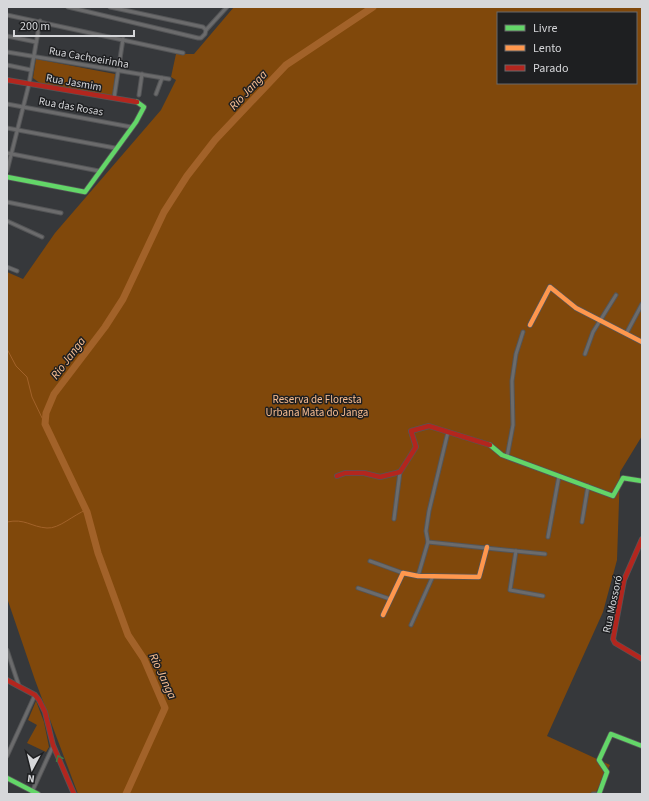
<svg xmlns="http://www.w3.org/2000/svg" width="649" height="801" font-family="'Source Sans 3',sans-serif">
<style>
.green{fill:#80480b;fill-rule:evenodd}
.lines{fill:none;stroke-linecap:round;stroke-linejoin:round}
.stream{stroke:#a26229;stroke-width:1}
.river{stroke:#a26229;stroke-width:7}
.street-casing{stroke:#545557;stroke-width:5}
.fast-casing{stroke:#545557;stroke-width:6}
.slow-casing{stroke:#545557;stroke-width:6}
.jam-casing{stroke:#545557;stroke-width:6}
.street{stroke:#6b6b6c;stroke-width:3}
.fast{stroke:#63d668;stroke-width:4.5}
.slow{stroke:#ff974d;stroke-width:4.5}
.jam{stroke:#b3261e;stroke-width:4.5}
.oneway{stroke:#407a44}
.labels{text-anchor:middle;stroke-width:3;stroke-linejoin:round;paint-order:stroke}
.street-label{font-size:11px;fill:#d6d7da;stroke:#1e1f21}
.park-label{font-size:11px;fill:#f8bd91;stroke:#1e1f21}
.water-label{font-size:12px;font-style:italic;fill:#fac094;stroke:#1e1f21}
</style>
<rect width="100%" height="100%" fill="#36383b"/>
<g class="green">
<path d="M234,7h408v429l-22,36 -3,88 -14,52 -56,124 63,29 -15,29h-517l-43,-114 -28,-82v-326l16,7 32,-46 106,-123 15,-30 -5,-3 5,-23h18zM498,13h138v70h-138z"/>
<path d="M36,59l79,15 -2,22 -72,-12 -8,-6z"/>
<path d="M36,701l8,21 5,25 -3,5 -19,-9 10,-18 -9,-5z"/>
</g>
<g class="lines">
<g class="stream">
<path d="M7,349l9,17 11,11 5,20 13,27"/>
<path d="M7,522c18,-4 24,5 40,6 12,1 26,-13 39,-18"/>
</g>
<path class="river" d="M126,794l39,-86 -21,-49 -16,-24 -30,-82 -11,-41 -42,-88 1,-11 8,-19 51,-67 18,-28 41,-87 23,-36 28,-36 71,-75 87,-58"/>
<defs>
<g id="street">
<path d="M68,7l130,31h3l4,-4 1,-4 -3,-3 -93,-20"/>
<path d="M7,15l176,38"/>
<path d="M206,30l21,-23"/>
<path d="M7,36l29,6"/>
<path d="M7,52l162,27"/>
<path d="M7,65l24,5"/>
<path d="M156,94l6,-16"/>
<path d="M139,95l3,-21"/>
<path d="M114,98l9,-59"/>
<path d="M7,104l124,23"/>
<path d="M7,128l108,20"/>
<path d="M7,153l92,18"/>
<path d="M7,171l22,-87 11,-63"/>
<path d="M7,202l54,11"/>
<path d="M7,221l35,16"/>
<path d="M7,267l10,4"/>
<path d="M626,334l16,-30"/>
<path d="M585,354l8,-22 23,-37"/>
<path d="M507,457l6,-32 -1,-44 4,-27 7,-22"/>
<path d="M394,519l6,-47"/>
<path d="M582,522l6,-36"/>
<path d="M548,537l11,-61"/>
<path d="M428,542l117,12"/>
<path d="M516,551l-6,39 33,6"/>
<path d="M370,561l33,12"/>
<path d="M418,576l10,-34 -2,-11 3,-20 19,-79"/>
<path d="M358,588l32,11"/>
<path d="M411,625l22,-49"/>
<path d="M7,650l12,36"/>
<path d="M7,756l28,-61"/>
<path d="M31,794l22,-48"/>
<path d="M593,794h4"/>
</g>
<g id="fast">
<path d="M7,177l78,15 51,-70 8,-15 -7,-5"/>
<path d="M490,445l12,10 111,41 10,-18 19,3"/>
<path d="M7,778l31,16"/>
<path d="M599,794l8,-22 -8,-12 12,-26 31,12"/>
</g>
<g id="slow">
<path d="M530,325l20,-38 26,21 66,34"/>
<path d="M383,615l20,-42 15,3 61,1 8,-30"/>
</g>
<g id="jam">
<path d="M7,80l130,22"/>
<path d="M337,476l8,-3h19l16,4 20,-5 16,-25 -5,-16 18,-5 61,19"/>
<path d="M642,539l-18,41 -11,59 2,4 27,16"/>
<path d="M7,680l28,15 4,5 6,12 8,33 21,49"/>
</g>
</defs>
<use href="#street" class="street-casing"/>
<use href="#fast" class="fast-casing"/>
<use href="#slow" class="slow-casing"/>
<use href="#jam" class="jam-casing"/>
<use href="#street" class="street"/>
<use href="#fast" class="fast"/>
<use href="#slow" class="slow"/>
<use href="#jam" class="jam"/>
</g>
<defs><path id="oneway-chevron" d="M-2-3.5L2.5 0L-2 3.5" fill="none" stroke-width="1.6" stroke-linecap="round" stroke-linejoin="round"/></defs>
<use class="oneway" href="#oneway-chevron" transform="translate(59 758) rotate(-113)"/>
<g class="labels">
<g class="street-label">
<text transform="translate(89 57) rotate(10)" y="4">Rua Cachoeirinha</text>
<text transform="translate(74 82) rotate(10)" y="4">Rua Jasmim</text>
<text transform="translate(71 106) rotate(10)" y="4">Rua das Rosas</text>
<text transform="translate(612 604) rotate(-78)" y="4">Rua Mossoró</text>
</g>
<g class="park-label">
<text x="317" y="403">Reserva de Floresta<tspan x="317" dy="13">Urbana Mata do Janga</tspan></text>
</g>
<g class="water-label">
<text transform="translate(248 90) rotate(-47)" y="4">Rio Janga</text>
<text transform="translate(68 358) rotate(-53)" y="4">Rio Janga</text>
<text transform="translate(163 676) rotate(65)" y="4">Rio Janga</text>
</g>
</g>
<rect width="649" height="801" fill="none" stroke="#d6d7da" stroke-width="16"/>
<rect x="497" y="12" width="140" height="72" fill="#1e1f21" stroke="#68696b"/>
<rect x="505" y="25" width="20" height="6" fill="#63d668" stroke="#68696b"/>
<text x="533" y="32" font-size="12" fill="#d6d7da">Livre</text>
<rect x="505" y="45" width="20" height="6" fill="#ff974d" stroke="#68696b"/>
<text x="533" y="52" font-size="12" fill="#d6d7da">Lento</text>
<rect x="505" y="65" width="20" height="6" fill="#b3261e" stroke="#68696b"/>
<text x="533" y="72" font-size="12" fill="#d6d7da">Parado</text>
<g transform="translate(32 769) rotate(187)" stroke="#1e1f21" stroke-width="3" paint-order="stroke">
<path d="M0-3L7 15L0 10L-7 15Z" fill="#d6d7da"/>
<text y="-6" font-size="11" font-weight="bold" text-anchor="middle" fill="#d6d7da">N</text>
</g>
<path d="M14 30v6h120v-6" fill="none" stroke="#d6d7da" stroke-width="2"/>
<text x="20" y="30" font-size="12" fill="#d6d7da" stroke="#1e1f21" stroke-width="3" paint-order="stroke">200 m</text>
</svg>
